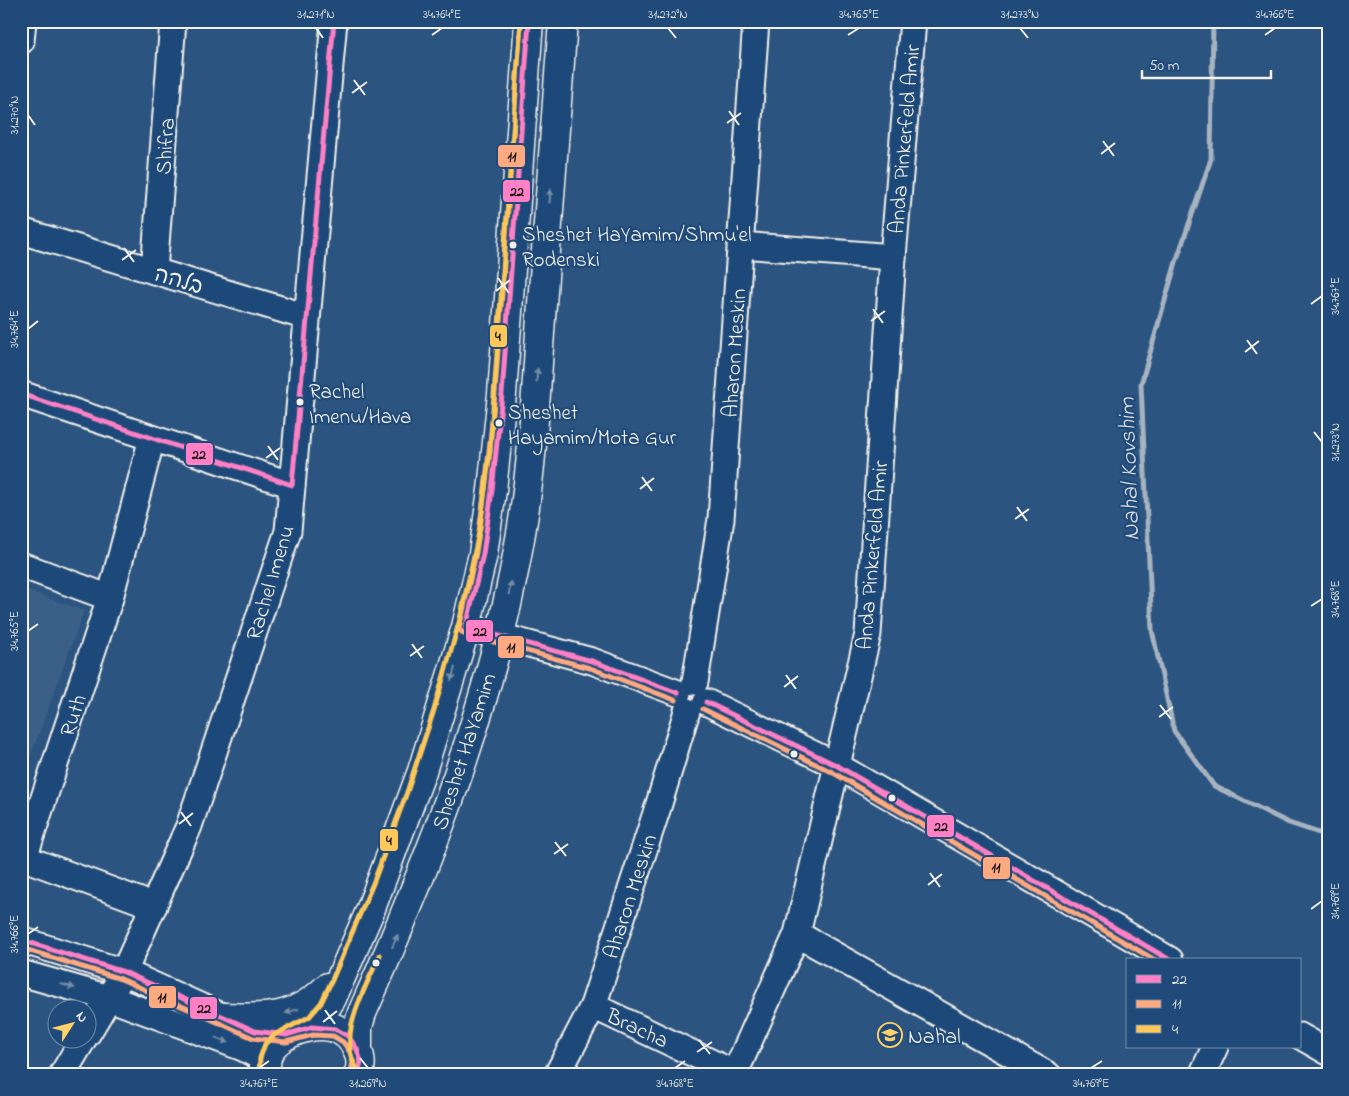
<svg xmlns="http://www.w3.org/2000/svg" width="1349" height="1096" font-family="'Indie Flower','Playpen Sans Hebrew',sans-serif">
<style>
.built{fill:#3b6088}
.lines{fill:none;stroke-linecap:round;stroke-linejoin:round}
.stream{stroke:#a7b4c0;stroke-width:5}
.minor-casing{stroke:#f4f1e8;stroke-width:29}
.major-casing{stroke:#f4f1e8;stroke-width:31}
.minor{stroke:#1f4a7a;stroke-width:25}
.major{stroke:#1f4a7a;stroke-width:28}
.bus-1-casing{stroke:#1f4a7a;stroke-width:9}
.bus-2-casing{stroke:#1f4a7a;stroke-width:9}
.bus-3-casing{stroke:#1f4a7a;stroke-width:9}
.bus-1{stroke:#ff80c5;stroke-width:5}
.bus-2{stroke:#ffa980;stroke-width:5}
.bus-3{stroke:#fdc75a;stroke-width:5}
.oneway{fill:#748da6}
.ticks{fill:none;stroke:#f4f1e8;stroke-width:2}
.bus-dot{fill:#f4f1e8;stroke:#1f4a7a;stroke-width:2}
.labels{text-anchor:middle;stroke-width:4.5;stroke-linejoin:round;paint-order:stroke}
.bus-label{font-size:21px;fill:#f4f1e8;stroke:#1f4a7a;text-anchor:start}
.street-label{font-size:22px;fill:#f4f1e8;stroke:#1f4a7a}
.poi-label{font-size:22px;fill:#f4f1e8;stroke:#1f4a7a;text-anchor:start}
.water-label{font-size:24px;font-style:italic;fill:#dadddb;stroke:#1f4a7a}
.line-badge{stroke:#1f4a7a;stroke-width:2}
.pale-badge-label{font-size:14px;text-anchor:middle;font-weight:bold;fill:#111}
.neatline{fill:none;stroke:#f4f1e8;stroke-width:2}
.ticks-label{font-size:12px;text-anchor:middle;fill:#f4f1e8}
</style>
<rect width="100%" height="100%" fill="#2c5481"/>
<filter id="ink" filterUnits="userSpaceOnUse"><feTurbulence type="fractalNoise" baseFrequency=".02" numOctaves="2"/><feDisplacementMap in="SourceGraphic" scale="10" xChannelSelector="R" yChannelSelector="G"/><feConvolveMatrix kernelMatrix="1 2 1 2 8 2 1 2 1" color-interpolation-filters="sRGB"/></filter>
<g filter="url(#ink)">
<path class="built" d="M21,588l63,23 -63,171z"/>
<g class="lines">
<path class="stream" d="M1213,21l-2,138 -35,103 -35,122 11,246 22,101 40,55 75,37 39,13"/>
<defs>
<g id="minor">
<path d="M21,41l2,-20"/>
<path d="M21,231l286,86"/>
<path d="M741,245l152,12"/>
<path d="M154,271l19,-250"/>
<path d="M21,394l271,91"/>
<path d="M152,438l-42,160 -86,260 130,48"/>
<path d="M21,565l89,33"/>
<path d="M466,627l126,34 86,32"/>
<path d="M695,682l26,-163 35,-498"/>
<path d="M706,702l130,63 334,195"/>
<path d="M797,934l251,141"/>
<path d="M21,940l103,32 131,59 19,3 14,1"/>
<path d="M21,973l88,25 134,50 15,8 8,12"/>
<path d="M593,1006l145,69"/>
<path d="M88,1033l36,-61 65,-146 99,-295 46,-510"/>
<path d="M1300,1036l28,16"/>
<path d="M735,1073l62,-139 71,-300 25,-377 20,-236"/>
<path d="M62,1075l22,-37"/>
<path d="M557,1075l36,-69 65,-199 29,-96"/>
<path d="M1202,1075l13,-28"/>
</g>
<g id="major">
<path d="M224,1017c45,1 70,3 104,-30"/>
<path d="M305,1028l15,-11 12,-19 38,-87 52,-140 44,-144 17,-73 9,-64 10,-96 27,-373"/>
<path d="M358,1052v-25l4,-14c68,-152 132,-315 159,-480 12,-71 15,-144 20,-215 8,-99 15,-198 22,-297"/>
<path d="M266,1075c0,-9 -1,-15 3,-23 10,-19 42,-29 62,-25 12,3 21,11 26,22 4,8 5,17 1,26"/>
</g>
</defs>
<use href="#minor" class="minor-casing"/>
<use href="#major" class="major-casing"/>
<use href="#minor" class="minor"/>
<use href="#major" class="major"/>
<defs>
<g id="bus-1">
<path d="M529,21l-27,373 -10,96 -9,64 -17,73 126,34 86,32"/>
<path d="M21,394l271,91 42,-464"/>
<path d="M706,702l130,63 334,195"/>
<path d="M21,940l103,32 131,59 31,4 26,-8 23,2 13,7 9,13 4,13 -3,13"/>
</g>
<g id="bus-2">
<path d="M521,21l-26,372 -10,96 -9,64 -17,76 5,5 126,34 85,32"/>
<path d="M703,709l129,63 323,188"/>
<path d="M21,948l100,31 132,59 33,4 27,-7 20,1 10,6 7,10 3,10 -2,10"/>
</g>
<g id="bus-3">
<path d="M259,1074l1,-16 5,-14 9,-9 35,-18 12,-14 11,-23 42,-99 33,-89 27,-82 26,-91 20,-91 10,-77 31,-430"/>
<path d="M362,1075c-31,-31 4,-88 18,-120"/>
</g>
</defs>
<use href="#bus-1" class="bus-1-casing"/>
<use href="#bus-2" class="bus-2-casing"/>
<use href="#bus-3" class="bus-3-casing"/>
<use href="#bus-1" class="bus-1"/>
<use href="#bus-2" class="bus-2"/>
<use href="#bus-3" class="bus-3"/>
</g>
<defs><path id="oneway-solid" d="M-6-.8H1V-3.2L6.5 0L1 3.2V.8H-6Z" transform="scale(1.25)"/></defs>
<g class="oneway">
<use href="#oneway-solid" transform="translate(550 196) rotate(-86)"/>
<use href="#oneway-solid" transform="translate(537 375) rotate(-86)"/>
<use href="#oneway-solid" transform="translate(510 588) rotate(-78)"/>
<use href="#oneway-solid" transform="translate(453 674) rotate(106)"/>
<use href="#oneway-solid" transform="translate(395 941) rotate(-66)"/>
<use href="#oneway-solid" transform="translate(68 986) rotate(16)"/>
<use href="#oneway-solid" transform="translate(292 1011) rotate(162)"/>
<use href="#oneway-solid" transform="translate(222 1040) rotate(20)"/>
</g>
</g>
<path class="ticks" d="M316,28l7,10M668,28l8,10M1020,28l8,10M432,35l10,-7M848,35l11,-7M1265,35l10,-7M354,80l11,15M352,93l15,-11M729,111l10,14M28,115l7,10M727,123l14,-10M1103,141l11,15M1101,154l14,-11M124,248l10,14M122,260l14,-10M498,278l11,15M496,291l14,-11M1311,304l11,-8M873,309l10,14M871,321l14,-10M28,329l10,-8M1247,340l10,14M1245,352l14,-11M1314,432l8,10M268,446l10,14M266,458l14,-10M642,477l10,14M640,489l14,-11M1017,507l10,14M1015,519l14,-10M1311,606l11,-7M28,631l10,-7M412,644l10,14M410,656l14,-10M786,675l10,14M784,687l14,-11M1160,705l11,14M1159,717l14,-10M181,812l10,14M179,824l14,-11M555,842l11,14M554,854l14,-10M930,873l10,14M928,885l14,-11M1311,909l11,-8M28,934l10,-7M325,1010l10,14M323,1022l14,-11M699,1040l11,14M697,1052l15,-10M360,1058l8,10M259,1068l10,-7M675,1068l10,-7M1091,1068l11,-7"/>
<defs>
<symbol id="school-ring" viewBox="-11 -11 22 22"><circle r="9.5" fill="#1f4a7a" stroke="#ffd166" stroke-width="1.5"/><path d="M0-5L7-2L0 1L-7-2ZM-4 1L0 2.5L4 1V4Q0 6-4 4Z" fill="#ffd166"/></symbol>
</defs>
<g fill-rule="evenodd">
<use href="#school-ring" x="876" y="1021" width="28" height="28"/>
</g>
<g class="bus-dot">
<circle cx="513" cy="245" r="4.5"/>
<circle cx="300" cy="402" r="4.5"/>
<circle cx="499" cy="423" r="4.5"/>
<circle cx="794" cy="754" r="4.5"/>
<circle cx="892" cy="798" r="4.5"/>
<circle cx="376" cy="963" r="4.5"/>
</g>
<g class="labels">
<g class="bus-label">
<text x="522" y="241">Sheshet HaYamim/Shmu'el<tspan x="522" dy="25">Rodenski</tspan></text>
<text x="309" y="398">Rachel<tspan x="309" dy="25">Imenu/Hava</tspan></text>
<text x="508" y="419">Sheshet<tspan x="508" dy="25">Hayamim/Mota Gur</tspan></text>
</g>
<g class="street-label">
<text transform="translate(903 139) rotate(-85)" y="8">Anda Pinkerfeld Amir</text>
<text transform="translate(164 146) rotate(-86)" y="8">Shifra</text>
<text transform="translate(179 279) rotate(17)" y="8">בלהה</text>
<text transform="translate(733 353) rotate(-86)" y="8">Aharon Meskin</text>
<text transform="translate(871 555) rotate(-85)" y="8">Anda Pinkerfeld Amir</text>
<text transform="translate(269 582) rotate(-73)" y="8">Rachel Imenu</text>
<text transform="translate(72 715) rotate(-72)" y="8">Ruth</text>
<text transform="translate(463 751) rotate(-72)" y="8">Sheshet HaYamim</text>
<text transform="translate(629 896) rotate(-72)" y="8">Aharon Meskin</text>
<text transform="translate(638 1027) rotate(25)" y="8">Bracha</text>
</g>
<g class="poi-label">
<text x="908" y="1043">Nahal</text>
</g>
<g class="water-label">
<text transform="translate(1128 469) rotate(-92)" y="8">Nahal Kovshim</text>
</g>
</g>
<g class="line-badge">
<rect x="497" y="144" width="29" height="24" rx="5" fill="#ffa980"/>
<rect x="502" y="179" width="29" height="24" rx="5" fill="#ff80c5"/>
<rect x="489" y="324" width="19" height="24" rx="5" fill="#fdc75a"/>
<rect x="185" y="442" width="29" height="24" rx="5" fill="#ff80c5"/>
<rect x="465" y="619" width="29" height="24" rx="5" fill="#ff80c5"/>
<rect x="497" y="635" width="28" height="24" rx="5" fill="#ffa980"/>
<rect x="926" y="814" width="29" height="24" rx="5" fill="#ff80c5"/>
<rect x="379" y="828" width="20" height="24" rx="5" fill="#fdc75a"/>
<rect x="982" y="856" width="29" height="24" rx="5" fill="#ffa980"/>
<rect x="148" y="985" width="29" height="24" rx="5" fill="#ffa980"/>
<rect x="189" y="996" width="29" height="24" rx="5" fill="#ff80c5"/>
</g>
<g class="pale-badge-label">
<text x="512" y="161">11</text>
<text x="517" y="196">22</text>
<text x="498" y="341">4</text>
<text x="199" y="459">22</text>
<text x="480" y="636">22</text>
<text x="511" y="652">11</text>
<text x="941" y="831">22</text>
<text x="389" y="845">4</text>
<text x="996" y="872">11</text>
<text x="162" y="1002">11</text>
<text x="204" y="1013">22</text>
</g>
<rect width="1349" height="1096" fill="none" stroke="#1f4a7a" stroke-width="55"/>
<rect x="1126" y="958" width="175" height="90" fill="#1f4a7a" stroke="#748da6"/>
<rect x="1136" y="975" width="25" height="8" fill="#ff80c5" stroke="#748da6"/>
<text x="1172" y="984" font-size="15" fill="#f4f1e8">22</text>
<rect x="1136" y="1000" width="25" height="8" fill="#ffa980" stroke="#748da6"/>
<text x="1172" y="1008" font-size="15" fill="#f4f1e8">11</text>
<rect x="1136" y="1025" width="25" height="8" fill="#fdc75a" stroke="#748da6"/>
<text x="1172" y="1034" font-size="15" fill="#f4f1e8">4</text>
<g transform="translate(72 1024) rotate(54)"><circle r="24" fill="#1f4a7a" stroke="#748da6"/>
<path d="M0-4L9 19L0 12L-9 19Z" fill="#ffd166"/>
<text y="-8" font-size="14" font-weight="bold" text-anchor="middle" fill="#f4f1e8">N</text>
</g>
<path d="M1142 70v8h129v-8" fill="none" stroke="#f4f1e8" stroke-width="2.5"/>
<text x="1149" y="70" font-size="15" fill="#f4f1e8" stroke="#1f4a7a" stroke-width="4" paint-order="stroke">50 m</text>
<rect x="28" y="28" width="1294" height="1040" class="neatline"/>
<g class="ticks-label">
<text x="316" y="18">31.271°N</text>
<text x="442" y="18">34.764°E</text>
<text x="668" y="18">31.272°N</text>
<text x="859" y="18">34.765°E</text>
<text x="1020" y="18">31.273°N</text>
<text x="1275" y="18">34.766°E</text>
<text transform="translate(14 115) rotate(-90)" y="4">31.270°N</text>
<text transform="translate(1335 296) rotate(-90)" y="4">34.767°E</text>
<text transform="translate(14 329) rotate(-90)" y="4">34.764°E</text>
<text transform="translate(1335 442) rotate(-90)" y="4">31.273°N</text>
<text transform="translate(1335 599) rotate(-90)" y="4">34.768°E</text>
<text transform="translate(14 631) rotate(-90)" y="4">34.765°E</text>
<text transform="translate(1335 901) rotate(-90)" y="4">34.769°E</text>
<text transform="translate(14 934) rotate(-90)" y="4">34.766°E</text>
<text x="259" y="1087">34.767°E</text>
<text x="368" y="1087">31.269°N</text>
<text x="675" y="1087">34.768°E</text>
<text x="1091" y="1087">34.769°E</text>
</g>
</svg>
